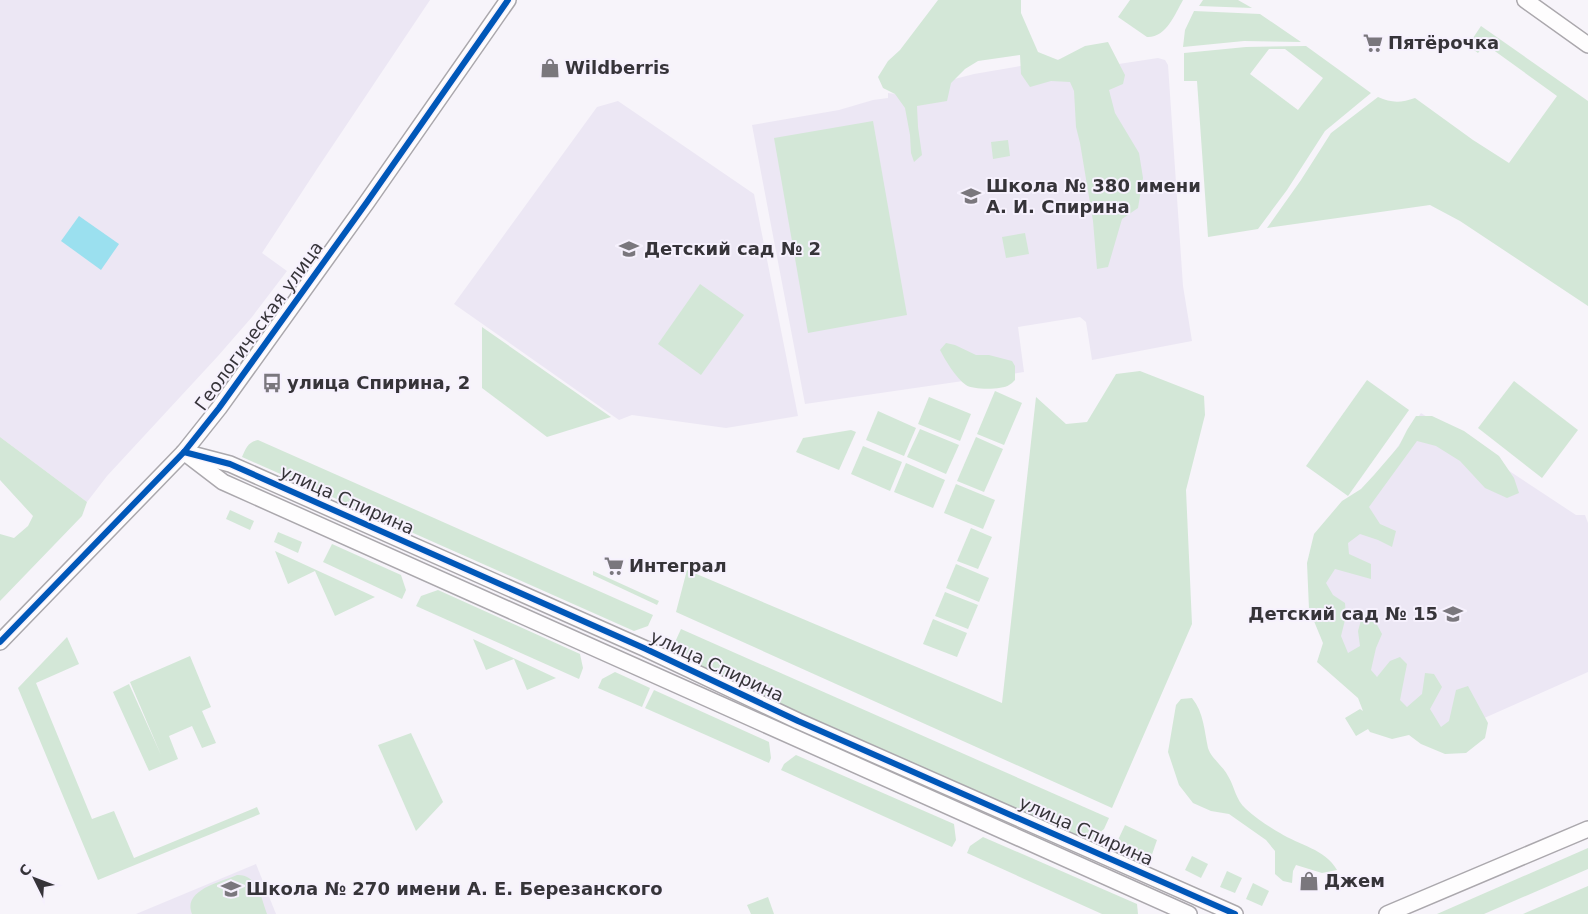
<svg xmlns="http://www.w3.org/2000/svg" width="1588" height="914" font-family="'DejaVu Sans',sans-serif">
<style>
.built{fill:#ece7f4}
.green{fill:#d3e7d7;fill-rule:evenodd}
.water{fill:#9be0ef}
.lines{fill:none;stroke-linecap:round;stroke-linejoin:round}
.minor-casing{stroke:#aba8ad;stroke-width:18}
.minor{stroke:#fefdfe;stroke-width:15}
.cycleway-casing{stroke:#f6f1fd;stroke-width:9}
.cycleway{stroke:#0057b8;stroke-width:6}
.labels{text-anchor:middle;stroke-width:4;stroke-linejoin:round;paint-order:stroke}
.poi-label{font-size:18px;font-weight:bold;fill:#363439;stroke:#f6f1fd;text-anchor:start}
.street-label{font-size:18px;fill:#363439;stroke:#f6f1fd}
</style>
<rect width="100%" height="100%" fill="#f7f4fa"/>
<g class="built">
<path d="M0,0h430l-113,169 -55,84 25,18 -35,46 -34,39 -111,120 -20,26 -87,-65z"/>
<path d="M1108,51l4,14 46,-7 7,2 3,5 15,221 9,55 -100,19 -6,-38 -6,-5 -62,10 6,45 -219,32 -53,-279 87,-15 34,-10 15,-2v-5l8,1 78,-20z"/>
<path d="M618,101l136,93 44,222 -72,12 -94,-13 -13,5 -165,-116 143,-197z"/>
<path d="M1421,413l155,102h9l3,8v149l-151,67 -112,-86 -16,-78z"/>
<path d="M256,864l20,50h-140z"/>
</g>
<g class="green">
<path d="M938,0h83v13l17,39 20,8 27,-14 23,-4 17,33 -2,9 -14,6 6,23 24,40 4,25 -5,30 -16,11 -14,48 -11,2 -4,-48 -13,-78 -4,-16 -2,-36 -4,-9 -19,-1 -21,6 -9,-13 -1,-19 -42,6 -13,8 -14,14 -4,18 -30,5 1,21 4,28 -8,7 -3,-9 -1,-18 -5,-27 -10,-14 -12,-6 -5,-11 10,-16 12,-11z"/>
<path d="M1130,0h53c-8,14 -17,38 -36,37l-29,-20z"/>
<path d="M1203,0h35l14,8 -53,-2z"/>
<path d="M1194,11l66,3 41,28 -57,-1 -61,6 2,-17z"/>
<path d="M1481,26l107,75v205l-128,-85 -30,-16 -163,23 34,-48 30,-47 47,-36c13,6 23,6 37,1l58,42 36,23 48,-67 -72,-52 -7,9 -8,-6 3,-9z"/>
<path d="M1306,46l65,47 -46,38 -38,59 -29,39 -50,8 -11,-156h-13v-28l62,-6zM1269,49h16l38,29 -25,32 -48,-36z"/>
<path d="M873,121l34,194 -99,18 -34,-195z"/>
<path d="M1008,140l2,16 -17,3 -2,-17z"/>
<path d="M1025,233l4,21 -23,4 -4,-21z"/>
<path d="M700,284l44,31 -43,60 -43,-31z"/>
<path d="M482,327l129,90 -64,20 -65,-49z"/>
<path d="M946,343l9,2 21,10h13l23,6 3,5v14c-2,2 -4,4 -6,5 -7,5 -36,5 -43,0 -10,-7 -21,-25 -26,-35z"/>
<path d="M1140,371l64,25 1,19 -19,75 6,134 -80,184 -436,-196 11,-42 315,133 34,-306 30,27 21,-2 29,-48z"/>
<path d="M1367,380l42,30 -61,86 -42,-30z"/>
<path d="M1514,381l64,49 -36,48 -64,-50z"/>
<path d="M995,391l27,12 -18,42 -27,-11z"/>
<path d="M929,397l42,17 -11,27 -42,-17z"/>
<path d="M878,411l38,17 -12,28 -38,-16z"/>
<path d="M1416,416h16l32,15 35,25 15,22 5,15 -12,5 -22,-10 -25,-27 -24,-15 -19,-5 -48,66 11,17 16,7 -4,16 -14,-7 -18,-6 -12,9 1,11 22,10v15l-36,-10 -9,14 7,12 12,8 1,13 -5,20 7,17 12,-7 -2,-15 5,-18 11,6 8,15 -6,14 -5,22 6,7 13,-16 10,-4 7,7 -7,36 7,7 15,-13 3,-21 9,1 8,13 -12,22 11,18 8,-6 7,-31 12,-4 20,37 -3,15 -19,15 -21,1 -24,-10 -12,-9 -17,4 -22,-7 -2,-3 -12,7 -11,-18 15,-9 3,2 -5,-13 -41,-36 6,-19 -14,-34 -2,-46 7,-29 28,-33 19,-12 13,-14 25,-29 8,-16z"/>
<path d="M920,429l39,16 -13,29 -39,-17z"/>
<path d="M851,430l5,2 -17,38 -43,-18 7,-14z"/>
<path d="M0,437l87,65 -5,14 -82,85v-67l14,4 14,-12 5,-10 -33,-36z"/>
<path d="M976,437l27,12 -19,43 -27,-11z"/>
<path d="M258,440l395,175 -5,11 -14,5 -392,-174c4,-9 6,-15 16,-17z"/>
<path d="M863,446l39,16 -12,29 -39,-17z"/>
<path d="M906,463l39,17 -12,28 -39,-16z"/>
<path d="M956,484l39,16 -12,29 -39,-16z"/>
<path d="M230,510l24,11 -4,9 -24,-11z"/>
<path d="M971,528l21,9 -14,32 -21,-8z"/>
<path d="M278,532l24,10 -4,11 -24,-11z"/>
<path d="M332,544l69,31 5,15 -4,9 -79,-37z"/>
<path d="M275,551l100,46 -40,19 -20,-45 -27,13z"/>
<path d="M956,564l33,14 -10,24 -33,-14z"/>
<path d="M593,571l66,30 -2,4 -64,-30z"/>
<path d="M438,590l142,64 3,14 -4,11 -163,-73 5,-10z"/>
<path d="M945,592l33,13 -10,24 -33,-13z"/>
<path d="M933,619l34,14 -10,24 -34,-13z"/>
<path d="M681,629l428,189 -5,11 -14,12 -316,-140 -104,-48z"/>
<path d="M67,637l12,27 -43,19 56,136 22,-8 20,47 123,-51 3,7 -162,66 -80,-192z"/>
<path d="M473,639l83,39 -29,12 -13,-31 -28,11z"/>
<path d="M190,656l21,51 -9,4 14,32 -14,5 -10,-22 -23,10 9,23 -29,12 -36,-79 16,-8 32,71 -31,-73z"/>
<path d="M615,672l35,16 -8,19 -44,-19 4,-9z"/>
<path d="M654,690l115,52 2,16 -2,5 -124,-55z"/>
<path d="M1192,698c12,15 12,32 16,50 3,10 15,18 20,28 7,11 7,23 18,33 10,9 23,18 34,24 19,12 45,16 57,37l-15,3 -26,-8 -3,6 -1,12 -9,-2 -8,-7v-23l-9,-11 -37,-26 -18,-3 -18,-8 -14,-18 -11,-33 8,-47 5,-6z"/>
<path d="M411,733l32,69 -27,29 -38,-86z"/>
<path d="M796,755l158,69 2,16 -4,7 -171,-77 3,-6z"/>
<path d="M1125,825l32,15 -9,26 -26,-11 -4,-15z"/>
<path d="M983,837l154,67 1,10h-36l-135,-61 3,-7z"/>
<path d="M1588,848v21l-104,45h-47z"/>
<path d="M1192,856l16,8 -7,14 -16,-8z"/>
<path d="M1227,871l15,7 -7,15 -15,-6z"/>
<path d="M237,875c21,-1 24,23 30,39h-75c-10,-24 29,-32 45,-39z"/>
<path d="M1253,883l16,8 -7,15 -16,-7z"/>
<path d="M1588,886v28h-65z"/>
<path d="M768,897l6,17h-23l-4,-9z"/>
</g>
<path class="water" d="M79,216l40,28 -18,26 -40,-29z"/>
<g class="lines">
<defs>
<g id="minor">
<path d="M1525,0l63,45"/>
<path d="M184,452l46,12 416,185 152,72 437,193"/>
<path d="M189,456l34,26c322,144 644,288 966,432"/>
<path d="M0,642l184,-190 35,-44 148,-206 141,-202"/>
<path d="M1387,914l201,-85"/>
</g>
</defs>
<use href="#minor" class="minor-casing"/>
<use href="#minor" class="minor"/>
<defs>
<g id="cycleway">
<path d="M184,452l46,12 416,185 152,72 437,193"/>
<path d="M0,642l184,-190 35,-44 148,-206 141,-202"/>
</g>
</defs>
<use href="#cycleway" class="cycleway-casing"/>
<use href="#cycleway" class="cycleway"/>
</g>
<defs>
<symbol id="supermarket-bare" viewBox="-9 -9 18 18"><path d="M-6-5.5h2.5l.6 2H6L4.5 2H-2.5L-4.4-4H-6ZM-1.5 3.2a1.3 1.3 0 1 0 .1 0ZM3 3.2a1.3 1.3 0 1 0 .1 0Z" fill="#7a777d" stroke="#f6f1fd" stroke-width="2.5" paint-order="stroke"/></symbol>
<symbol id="shop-bare" viewBox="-9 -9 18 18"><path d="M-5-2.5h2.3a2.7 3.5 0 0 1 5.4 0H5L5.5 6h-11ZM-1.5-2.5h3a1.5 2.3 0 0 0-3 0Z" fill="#7a777d" stroke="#f6f1fd" stroke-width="2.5" paint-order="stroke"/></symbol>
<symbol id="school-bare" viewBox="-9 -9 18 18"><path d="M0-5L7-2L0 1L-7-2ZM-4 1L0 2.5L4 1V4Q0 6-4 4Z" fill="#7a777d" stroke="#f6f1fd" stroke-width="2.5" paint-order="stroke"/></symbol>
<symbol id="bus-bare" viewBox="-9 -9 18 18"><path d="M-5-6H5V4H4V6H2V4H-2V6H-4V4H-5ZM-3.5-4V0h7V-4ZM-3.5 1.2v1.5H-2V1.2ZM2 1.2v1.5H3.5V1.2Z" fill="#7a777d" stroke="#f6f1fd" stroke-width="2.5" paint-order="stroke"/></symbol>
</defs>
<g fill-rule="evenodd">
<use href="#supermarket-bare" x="1359" y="29" width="28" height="28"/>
<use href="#shop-bare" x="536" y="54" width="28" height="28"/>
<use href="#school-bare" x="957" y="182" width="28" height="28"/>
<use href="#school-bare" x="615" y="235" width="28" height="28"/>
<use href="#bus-bare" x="258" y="369" width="28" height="28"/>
<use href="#supermarket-bare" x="600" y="552" width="28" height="28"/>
<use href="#school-bare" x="1439" y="600" width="28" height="28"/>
<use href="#shop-bare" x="1295" y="867" width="28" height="28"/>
<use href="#school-bare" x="217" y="875" width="28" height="28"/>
</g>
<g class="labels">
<g class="poi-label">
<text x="1388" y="49">Пятёрочка</text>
<text x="565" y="74">Wildberris</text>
<text x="986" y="192">Школа № 380 имени<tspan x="986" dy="21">А. И. Спирина</tspan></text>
<text x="644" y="255">Детский сад № 2</text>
<text x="287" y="389">улица Спирина, 2</text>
<text x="629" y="572">Интеграл</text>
<text x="1438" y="620" text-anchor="end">Детский сад № 15</text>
<text x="1324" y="887">Джем</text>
<text x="246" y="895">Школа № 270 имени А. Е. Березанского</text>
</g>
<g class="street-label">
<text transform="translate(259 326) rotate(-54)" y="6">Геологическая улица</text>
<text transform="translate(347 500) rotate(24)" y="6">улица Спирина</text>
<text transform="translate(717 666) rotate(25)" y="6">улица Спирина</text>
<text transform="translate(1086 831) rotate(24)" y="6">улица Спирина</text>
</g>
</g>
<g transform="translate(35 879) rotate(312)" stroke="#f6f1fd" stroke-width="4" paint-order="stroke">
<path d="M0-4L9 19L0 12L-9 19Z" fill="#363439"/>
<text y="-8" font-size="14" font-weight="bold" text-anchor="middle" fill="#363439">С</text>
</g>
</svg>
